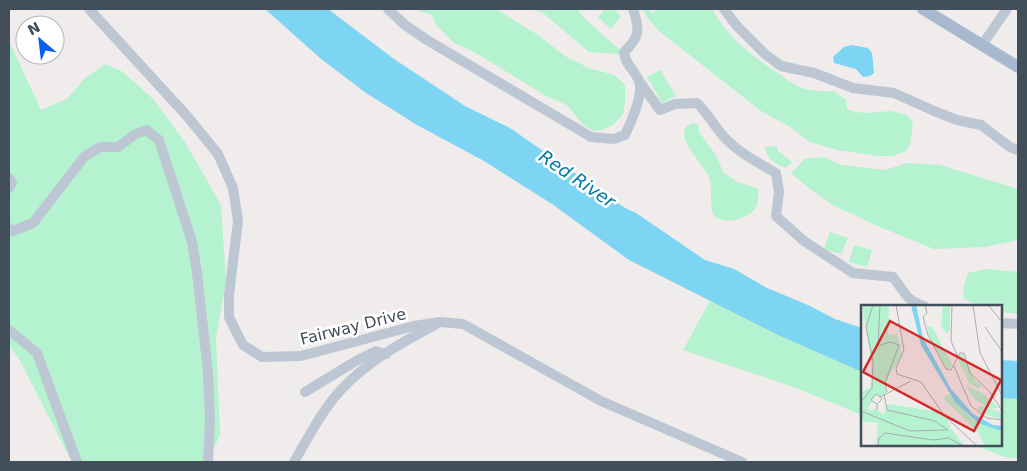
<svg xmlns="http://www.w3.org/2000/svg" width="1027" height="471" font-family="'DejaVu Sans',sans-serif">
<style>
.green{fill:#b4f2d0}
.water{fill:#7dd4f3}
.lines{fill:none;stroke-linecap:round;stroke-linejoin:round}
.minor{stroke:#bdc7d3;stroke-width:10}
.major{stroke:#a8b9ce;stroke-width:12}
.labels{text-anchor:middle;stroke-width:5;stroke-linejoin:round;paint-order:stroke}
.street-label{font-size:16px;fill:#434e5b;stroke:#fff}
.water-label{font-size:18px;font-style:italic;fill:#017ba8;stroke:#fff}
.inset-road{fill:none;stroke:#aaadb1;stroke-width:1}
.view{fill:#d62828;fill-opacity:0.15;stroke:#d62828;stroke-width:2.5}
.inset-edge{fill:none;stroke:#434e5b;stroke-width:2.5}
</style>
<rect width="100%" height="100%" fill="#efeceb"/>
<g class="green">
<path d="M413,9h83l42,26 27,21 26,13 24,6 10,10v18l-2,11 -9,10 -11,6 -9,1 -11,-6 -16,-20 -21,-9 -70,-43 -22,-10 -18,-18 -4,-10z"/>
<path d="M533,9h44l7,9 37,33 -2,3 -30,-2 -46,-39z"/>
<path d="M605,9h8l8,7 -10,13 -13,-12z"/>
<path d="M643,9h6l2,4 4,-1 2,-3h55c16,29 42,49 69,66 5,4 11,8 16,11 12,5 26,6 38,5l11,9 1,9 8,3 13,1 23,-2 16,4 6,9 -3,20 -4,7 -13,5h-15l-41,-6 -27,-8 -20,-15 -29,-16 -102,-80 -13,-15z"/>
<path d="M9,41l32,69 26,-11 18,-21 21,-14 17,8 31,28 32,44 35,61 5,76 -10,56 4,97 -12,28h-136l-54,-105 -9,-11z"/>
<path d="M660,70l16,26 -14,7 -15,-26z"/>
<path d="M693,123l4,1 2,3v5l17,23 7,17 13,9 22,8c0,5 0,11 -1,16 -4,13 -33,22 -43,10 -5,-7 -1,-28 -5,-38 -5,-13 -41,-45 -16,-54z"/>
<path d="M777,146l1,5 14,11 -7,6c-9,-4 -19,-10 -20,-21z"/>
<path d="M824,157l17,8 44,5 22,-7 33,2 78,24v51l-33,7 -51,2 -59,-24 -42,-20 -23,-16 -19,-16 14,-14z"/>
<path d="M830,232l18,6 -7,16 -17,-5z"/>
<path d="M854,245l18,5 -5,17 -18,-5z"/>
<path d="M986,269l32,3v42l-17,-2v-6h-21l-16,-7 -1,-10 5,-16z"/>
<path d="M710,301l68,34 84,37v43l-71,-29 -108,-36z"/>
<path d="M1001,398l17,1v60l-13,-2 -31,-12h27z"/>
</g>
<g class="water">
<path d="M265,9h63l66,50 71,47 45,22 115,80 11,5 69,47 29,9 33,19 41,17 27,14 27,9v44l-84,-37 -149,-75 -77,-56 -68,-43 -67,-36 -51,-32 -46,-35z"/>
<path d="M851,45l17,3 4,5 2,20 -4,3 -7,1 -7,-8 -22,-6 -1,-6 11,-10z"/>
<path d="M1001,360l17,1v38l-17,-1z"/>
</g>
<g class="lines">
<g class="minor">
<path d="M89,9l98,107 31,38 15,34 5,33 -9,74v22l14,28 19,12 39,-1 113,-30 26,-4 23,2 138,77 141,61"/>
<path d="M388,9l17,16 22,15 164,97 23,2 11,-4c6,-13 19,-41 14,-54 -4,-11 -14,-16 -15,-29 16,-15 16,-22 9,-43"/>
<path d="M724,9l12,16 29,29 16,12 33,7 39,15 41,5 40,18 23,9 24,5 29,22 8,3"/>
<path d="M982,45l25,-36"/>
<path d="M639,81l21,29 15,-6 22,-1c12,11 19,27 30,37 14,14 32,23 49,33l3,19 -3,24 28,25 49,32 40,4c11,14 13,24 31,29"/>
<path d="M9,178l3,5 -3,5"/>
<path d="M9,228l4,3 20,-8 51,-66 16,-10h18l16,-12 12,-5 13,10 33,102 5,31 11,99 2,48 -2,42"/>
<path d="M1001,323l17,1"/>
<path d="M9,330l28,23 40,109"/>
<path d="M305,392l51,-31 20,-10 10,3"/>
<path d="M294,462c14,-24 27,-50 46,-71 25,-28 62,-49 95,-66"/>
</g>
<path class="major" d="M923,9l95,58"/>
</g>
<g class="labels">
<g class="street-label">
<text transform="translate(353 326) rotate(-14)" y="6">Fairway Drive</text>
</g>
<g class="water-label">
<text transform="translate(577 179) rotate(34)" y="6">Red River</text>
</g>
</g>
<g transform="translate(861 305)">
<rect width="141" height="141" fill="#efeceb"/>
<path d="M1,0h27l-1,30 9,-1 4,13 1,8 -17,28 2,9 -7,5 -4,-3 -9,15 6,2 1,-3 10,7 3,-11 48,7 12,7 4,11 14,17h-89l2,-23 -17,-2v-29l10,-5v-27zM82,0h7v24l-3,5 -6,-7zM66,22h5l20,37 -2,5h-3l-15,-25zM102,49l12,27 6,4 -2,4 -10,-6 -10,-21v-6zM104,80l17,8 17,15 -13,1 1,-3 -11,-5zM88,89l24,26 29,11v15h-17l-7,-14 -35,-34zM119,101l20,6 1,7 -17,-5 -7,-6z" fill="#b4f2d0"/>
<path d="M50,0h5l7,33 28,51 22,25 20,11 9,1v5l-24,-8 -23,-21 -34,-57z" fill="#7dd4f3"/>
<path class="inset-road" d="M19,0l-2,41 12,-4 9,3 -14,38 2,9M35,0l8,45 -8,18 1,6 24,8 23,33 33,31M64,0l2,8 -4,4 5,18 18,34 5,1 9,-17h4l6,20 19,18 14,21M91,0l-1,36 7,16M112,0l7,48 23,44M127,0l15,18M124,22l18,26M93,61l17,40 16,12 16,2M0,97l11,-14 1,-27 -7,-34 7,-22M16,99l5,-5 -2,-2 31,-16M16,105v-6l-6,-4 5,-6 4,3M0,106l49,20 38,-1 -13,-9 -48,-11 -3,-16M17,141l1,-8 6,-5 48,7 16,-2 14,8"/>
<path class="view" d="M29,16l111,59 -27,51 -111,-59z"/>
<rect width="141" height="141" class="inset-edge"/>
</g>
<rect width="1027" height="471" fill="none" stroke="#434e5b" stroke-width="20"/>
<g transform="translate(40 40) rotate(332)"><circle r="24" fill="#ffffff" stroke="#b4b8bd"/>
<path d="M0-4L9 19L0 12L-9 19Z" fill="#095eeb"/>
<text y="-8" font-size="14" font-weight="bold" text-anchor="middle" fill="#434e5b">N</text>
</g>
</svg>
